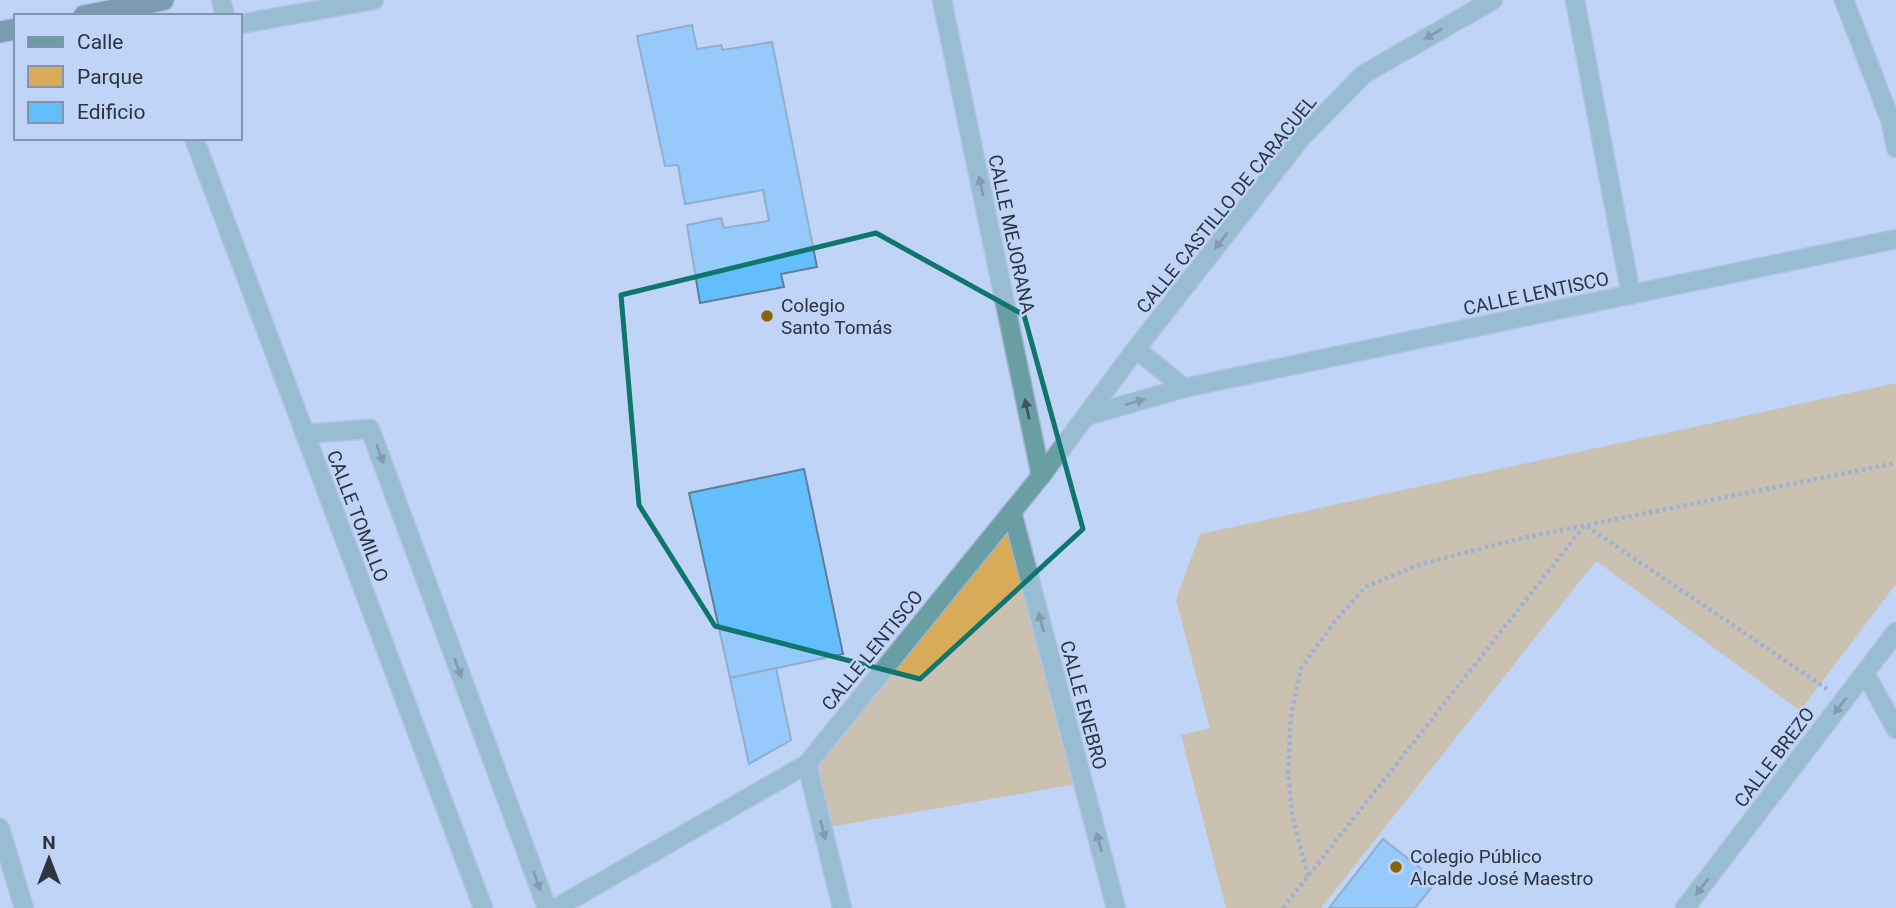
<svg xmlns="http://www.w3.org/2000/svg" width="1896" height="908" font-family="Roboto,sans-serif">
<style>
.green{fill:#d8ab59}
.building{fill:#62befd;stroke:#5e7f97;stroke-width:2}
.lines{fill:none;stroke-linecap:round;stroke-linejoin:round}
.street-casing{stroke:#9fb1cf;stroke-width:21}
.highway-casing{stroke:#9fb1cf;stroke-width:24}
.path{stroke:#7b89a2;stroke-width:4.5;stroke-dasharray:3.5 3.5;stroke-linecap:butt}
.street{stroke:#699fa2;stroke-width:18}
.highway{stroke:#285659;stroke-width:21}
.oneway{fill:#3e545e}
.marked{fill:none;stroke:#0f766e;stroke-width:5;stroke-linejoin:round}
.poi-dot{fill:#8b6304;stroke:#c0d4f7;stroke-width:2.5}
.labels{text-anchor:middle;stroke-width:5;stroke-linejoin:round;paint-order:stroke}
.street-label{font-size:19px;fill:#2c3441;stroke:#c0d4f7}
.poi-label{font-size:19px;fill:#2c3441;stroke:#c0d4f7;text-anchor:start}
</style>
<rect width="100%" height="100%" fill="#c0d4f7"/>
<g class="green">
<path d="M1896,383v201l-96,127 -204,-150 -275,347h-95l-45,-173 29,-7 -34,-128 24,-66z"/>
<path d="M1012,512l71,271 -260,45 -16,-64z"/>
</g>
<g class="building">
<path d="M692,25l5,24 24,-4 2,5 49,-8 45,225 -36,7 3,13 -84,16 -13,-78 34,-7 3,10 45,-7 -6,-31 -78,14 -7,-39 -13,1 -28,-130z"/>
<path d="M804,469l39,185 -113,24 -41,-185z"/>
<path d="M776,668l15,72 -42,24 -19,-86z"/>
<path d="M1383,839l54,42 -22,27h-86z"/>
</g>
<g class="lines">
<defs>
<g id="street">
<path d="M221,0l4,16"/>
<path d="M942,0l99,476"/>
<path d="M1575,0l56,295"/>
<path d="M1844,0l47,122 5,26"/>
<path d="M240,24l134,-24"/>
<path d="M194,138l289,770"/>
<path d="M1136,349l48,39"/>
<path d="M1086,416l98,-28 712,-149"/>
<path d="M305,434l65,-5 177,479"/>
<path d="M1012,512l104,396"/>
<path d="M1865,673l31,56"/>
<path d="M807,764l35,144"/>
<path d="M0,828l24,80"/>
<path d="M556,908l251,-144 234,-288 95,-127 165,-211 63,-64 129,-74"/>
<path d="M1685,908l211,-276"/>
</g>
<g id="highway">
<path d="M84,16l79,-16"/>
<path d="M0,32l16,-3"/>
</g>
</defs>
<use href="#street" class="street-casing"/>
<use href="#highway" class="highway-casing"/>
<g class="path">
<path d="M1308,876l-16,-62 -4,-42 3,-56 10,-48 32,-44 32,-37 56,-23 101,-26 374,-75"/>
<path d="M1283,908l302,-383 242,164"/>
</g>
<use href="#street" class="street"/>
<use href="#highway" class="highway"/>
</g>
<defs><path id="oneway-solid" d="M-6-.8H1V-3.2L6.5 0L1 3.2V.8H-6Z" transform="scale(1.75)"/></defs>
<g class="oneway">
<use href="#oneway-solid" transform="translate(1433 34) rotate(150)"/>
<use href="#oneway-solid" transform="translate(981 186) rotate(-102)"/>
<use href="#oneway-solid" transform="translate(1221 241) rotate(128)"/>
<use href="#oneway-solid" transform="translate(1135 402) rotate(-16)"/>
<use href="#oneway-solid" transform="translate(1027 409) rotate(-102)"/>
<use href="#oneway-solid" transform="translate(380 454) rotate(70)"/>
<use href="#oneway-solid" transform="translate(1041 622) rotate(-105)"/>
<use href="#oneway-solid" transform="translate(458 668) rotate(70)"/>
<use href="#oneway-solid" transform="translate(1840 706) rotate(127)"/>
<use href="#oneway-solid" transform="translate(823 830) rotate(76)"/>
<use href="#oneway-solid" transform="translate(1099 842) rotate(-105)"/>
<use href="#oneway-solid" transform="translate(537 881) rotate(70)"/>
<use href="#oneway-solid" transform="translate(1702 887) rotate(127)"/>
</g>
<path d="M0 0H1896V908H0ZM876,233l148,82 59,214 -163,150 -205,-53 -76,-121 -18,-210z" fill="#c0d4f7" fill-opacity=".55" fill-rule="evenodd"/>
<path class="marked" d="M876,233l148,82 59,214 -163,150 -205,-53 -76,-121 -18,-210z"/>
<g class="poi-dot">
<circle cx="767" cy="316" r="7"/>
<circle cx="1396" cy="867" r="7"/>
</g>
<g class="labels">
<g class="street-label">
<text transform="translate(1226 204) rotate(-51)" y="7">CALLE CASTILLO DE CARACUEL</text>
<text transform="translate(1012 234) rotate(78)" y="7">CALLE MEJORANA</text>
<text transform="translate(1536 293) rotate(-12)" y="7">CALLE LENTISCO</text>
<text transform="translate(358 516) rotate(69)" y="7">CALLE TOMILLO</text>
<text transform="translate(872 650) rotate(-51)" y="7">CALLE LENTISCO</text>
<text transform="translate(1084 705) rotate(75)" y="7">CALLE ENEBRO</text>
<text transform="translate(1774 757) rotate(-53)" y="7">CALLE BREZO</text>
</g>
<g class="poi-label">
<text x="781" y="312">Colegio<tspan x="781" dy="22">Santo Tomás</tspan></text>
<text x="1410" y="863">Colegio Público<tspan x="1410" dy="22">Alcalde José Maestro</tspan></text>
</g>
</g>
<rect x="14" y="14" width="228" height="126" fill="#c0d4f7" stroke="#8594ae" stroke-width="2"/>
<rect x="28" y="37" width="35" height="10" fill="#699fa2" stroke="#8594ae" stroke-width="2"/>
<text x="77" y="49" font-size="21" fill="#2c3441">Calle</text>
<rect x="28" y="66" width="35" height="21" fill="#d8ab59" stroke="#8594ae" stroke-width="2"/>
<text x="77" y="84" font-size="21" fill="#2c3441">Parque</text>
<rect x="28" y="102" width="35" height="21" fill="#62befd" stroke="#8594ae" stroke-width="2"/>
<text x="77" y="119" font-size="21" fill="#2c3441">Edificio</text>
<g transform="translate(49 859)" stroke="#c0d4f7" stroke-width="5" paint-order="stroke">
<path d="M0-5L12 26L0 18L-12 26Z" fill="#2c3441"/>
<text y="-10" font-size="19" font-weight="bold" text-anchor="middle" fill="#2c3441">N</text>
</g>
</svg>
